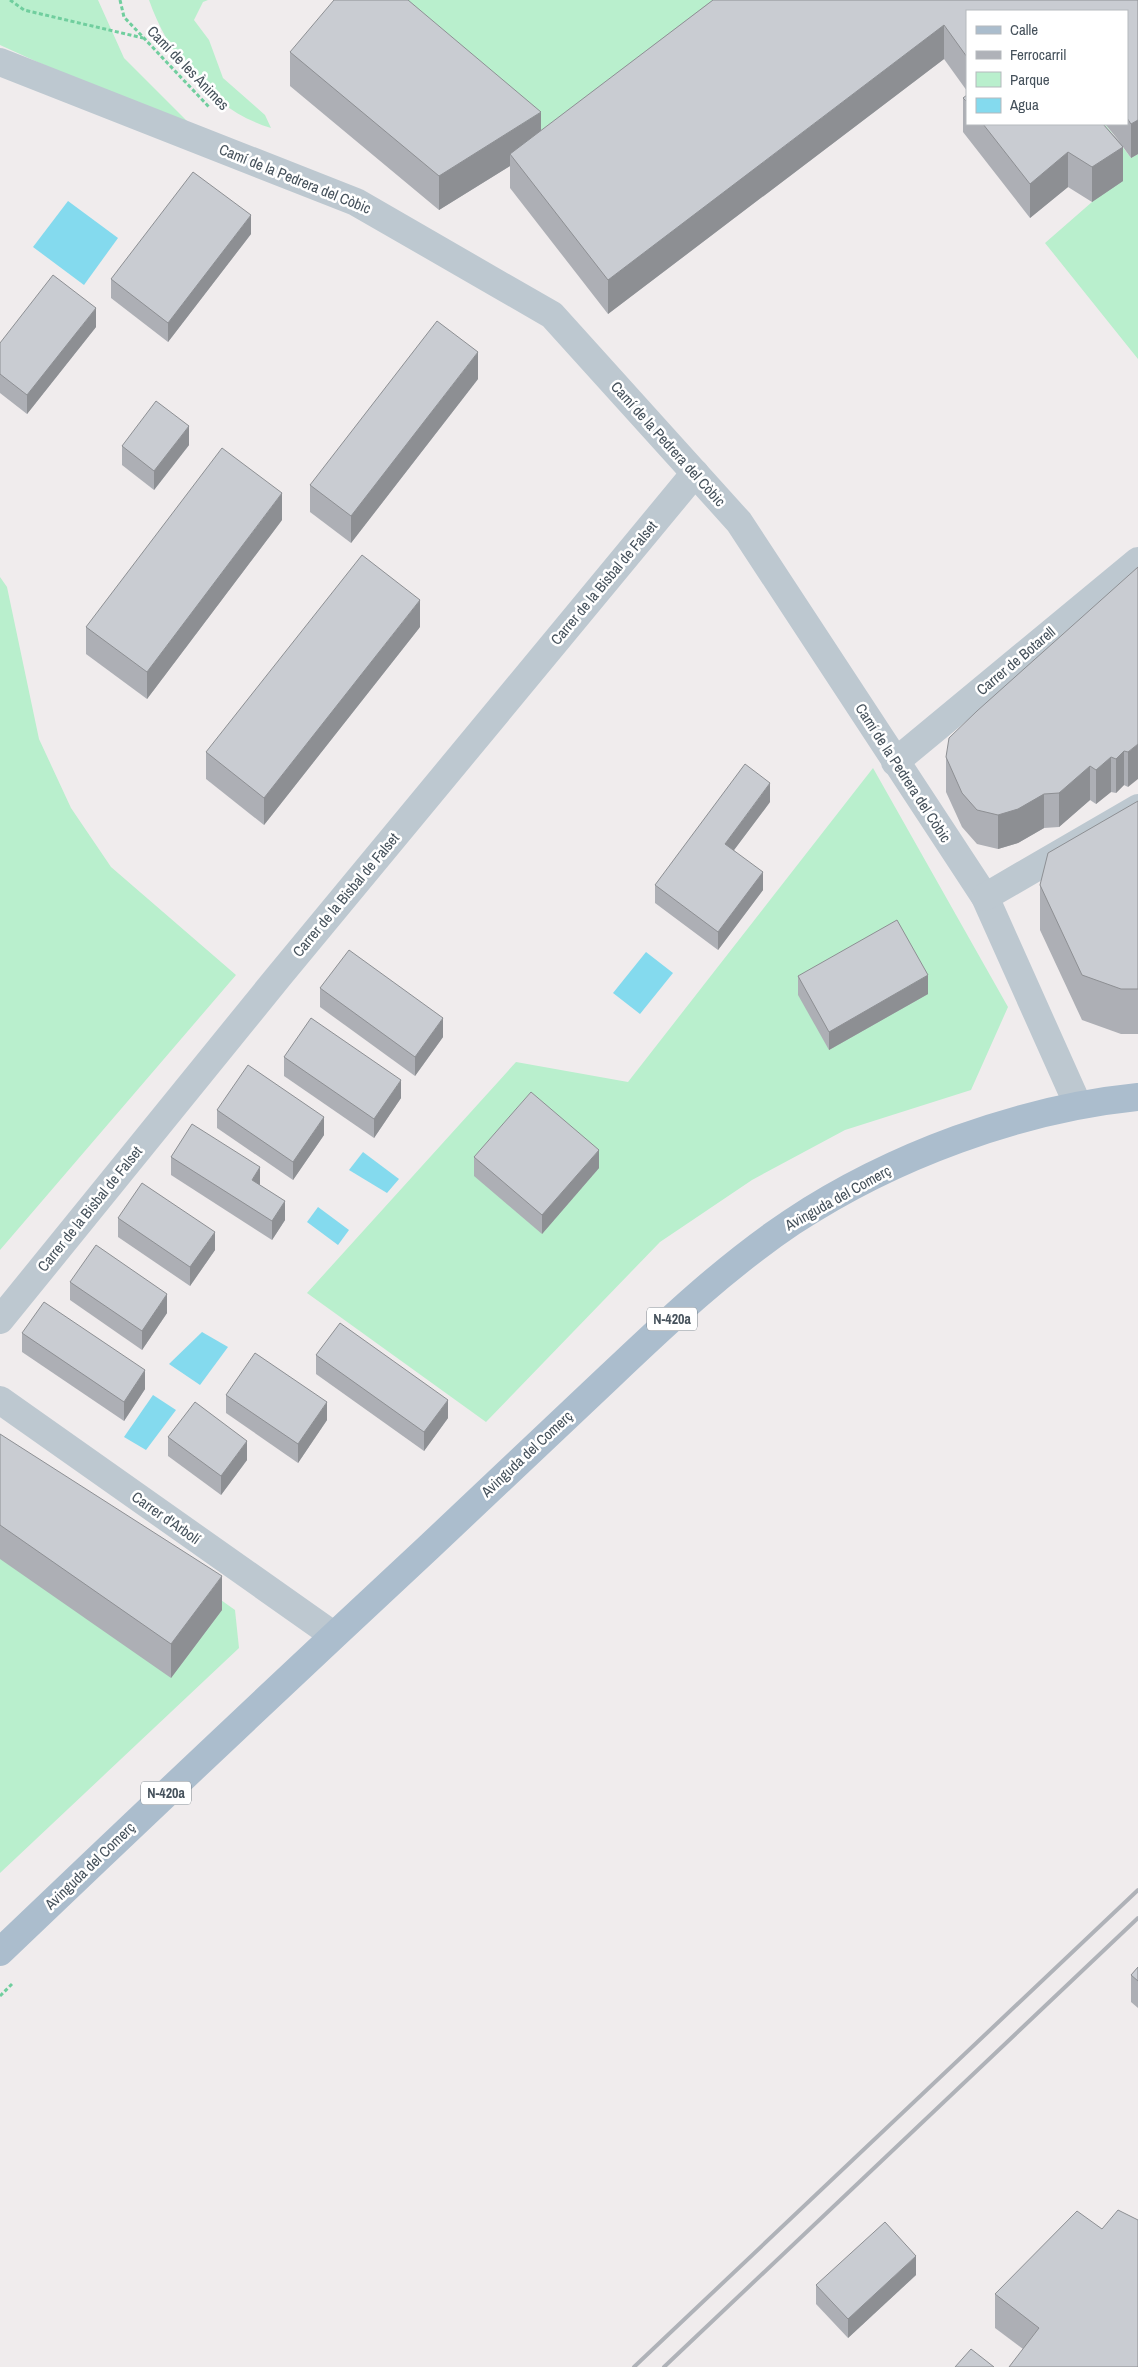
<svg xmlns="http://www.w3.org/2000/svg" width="1138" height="2367" font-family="'Archivo Narrow',sans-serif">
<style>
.green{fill:#b9efcd}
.water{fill:#84daee}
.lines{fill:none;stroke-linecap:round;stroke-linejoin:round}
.path{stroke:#70ce9e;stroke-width:3;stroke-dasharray:4 2.5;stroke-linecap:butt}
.minor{stroke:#bdc8d0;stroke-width:28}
.primary{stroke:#abbdcd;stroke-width:28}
.rail{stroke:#afb2b8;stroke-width:4}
.wall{fill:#adafb5}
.shaded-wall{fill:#8d8f93}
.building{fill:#c9ccd2;stroke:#8d8f93}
.labels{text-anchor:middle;stroke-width:5;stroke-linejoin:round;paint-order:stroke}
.shield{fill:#fff;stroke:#7d858c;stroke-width:1}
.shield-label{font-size:14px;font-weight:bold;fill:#45515b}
.street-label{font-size:15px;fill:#45515b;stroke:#fff}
</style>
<rect width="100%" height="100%" fill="#f0eced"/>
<g class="green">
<path d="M0,0h98l26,58 65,65 -79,-28 -110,-50z"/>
<path d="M149,0h59l-5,2 -9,18 15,20 14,38 42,37 6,13c-59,-18 -102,-71 -122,-128z"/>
<path d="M368,0h391l-207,157z"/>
<path d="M1074,124h31l26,34 7,-4v205l-93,-116 47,-41z"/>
<path d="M0,577l7,10 32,152 32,69 40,59 125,108 -236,275z"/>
<path d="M873,768l135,239 -37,83 -126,40 -93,50 -92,62 -174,180 -179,-129 209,-231 112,20z"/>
<path d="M0,1443l235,167 4,38 -239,225z"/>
</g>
<g class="water">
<path d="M68,201l50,37 -34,47 -51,-38z"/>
<path d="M646,952l27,21 -33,41 -27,-21z"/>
<path d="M363,1152l36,27 -12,14 -38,-23z"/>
<path d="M318,1207l31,23 -11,15 -31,-23z"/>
<path d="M202,1332l26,15 -28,38 -31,-21z"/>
<path d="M153,1395l23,15 -30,40 -22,-13z"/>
</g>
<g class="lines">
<g class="path">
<path d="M10,0l14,10 119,28"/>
<path d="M120,0l4,17 85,90"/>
<path d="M0,1996l12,-12"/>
</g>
<g class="minor">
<path d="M0,62l356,140 196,113 187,207 246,375 93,208"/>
<path d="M895,762l243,-201"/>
<path d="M985,897l153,-89"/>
<path d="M0,1320l279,-344 416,-503"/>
<path d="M0,1400l333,235"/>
</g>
<path class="primary" d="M0,1952c142,-136 285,-271 429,-405 60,-57 120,-113 180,-170 58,-55 116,-110 183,-155 100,-66 227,-113 346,-125"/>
<g class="rail">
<path d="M634,2367l504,-477"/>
<path d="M664,2367l474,-449"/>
</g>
</g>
<g class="wall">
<path d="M713,0h425v154l-7,4 -8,-11v34l-31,21 -24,-15 -38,31 -67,-86v-34l4,-3v29h136l17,18 -15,-18h22v-113h-160v80l-23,-32 -336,255 -98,-126v-22l-71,44 -149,-124v-34l251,79z"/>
<path d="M251,234l-83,108 -57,-44v-19z"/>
<path d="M96,327l-69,87 -27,-21v-50z"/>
<path d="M478,379l-127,164 -41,-31v-27z"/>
<path d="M189,445l-35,45 -32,-25v-19z"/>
<path d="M282,520l-135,179 -61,-45v-27z"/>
<path d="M1138,567l-10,220 -4,-2 -8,8 -5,-1 -15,12 -6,-4 -31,27 -15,1 -26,15 -20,6 -21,-5 -15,-17 -16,-35v-35z"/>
<path d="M420,627l-156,198 -58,-46v-27z"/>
<path d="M1138,801v233h-17l-39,-14 -42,-90v-45z"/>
<path d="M770,802l-36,48 29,40 -45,60 -63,-47v-18z"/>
<path d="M798,976l130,18 -99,56 -31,-55z"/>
<path d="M320,988l123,49 -28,39 -95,-69z"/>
<path d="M284,1057l117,41 -27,40 -90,-62z"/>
<path d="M217,1110l107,25 -31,45 -76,-52z"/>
<path d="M171,1157l89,28 25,35 -13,20 -101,-65z"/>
<path d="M474,1157l125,11 -57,66 -68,-58z"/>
<path d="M118,1218l97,32 -25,36 -72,-49z"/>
<path d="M70,1282l97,31 -25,37 -72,-50z"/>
<path d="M22,1333l123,56 -21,32 -102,-69z"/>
<path d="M316,1355l132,63 -24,33 -108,-77z"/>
<path d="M226,1395l101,25 -29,43 -72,-50z"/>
<path d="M0,1434l222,176 -51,68 -171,-119z"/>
<path d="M168,1437l79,23 -26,35 -53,-39z"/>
<path d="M1138,1967v41l-7,-6v-27z"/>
<path d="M1138,2220l-115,129 -28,-21v-34l107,-65z"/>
<path d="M916,2275l-68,63 -32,-34v-19z"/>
</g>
<g class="shaded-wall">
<path d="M944,25v34l-336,255v-34z"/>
<path d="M541,112v35l-31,7v12l-71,44v-34z"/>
<path d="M1138,120v34l-7,4v-34z"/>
<path d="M1123,147v34l-31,21v-35z"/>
<path d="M1068,152v35l-38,31v-34z"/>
<path d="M251,215v19l-83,108v-19z"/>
<path d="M96,308v19l-69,87v-19z"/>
<path d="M478,352v27l-127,164v-27z"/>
<path d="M189,426v19l-35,45v-19z"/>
<path d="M282,493v27l-135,179v-27z"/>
<path d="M420,600v27l-156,198v-27z"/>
<path d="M1138,744v35l-10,8v-35z"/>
<path d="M1124,751v34l-8,8v-34z"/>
<path d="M1111,757v35l-15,12v-34z"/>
<path d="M1090,766v34l-31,27v-34z"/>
<path d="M770,783v19l-45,60v-18z"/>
<path d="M1044,794v34l-26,15 -20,6v-34z"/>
<path d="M763,872v18l-45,60v-18z"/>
<path d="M928,975v19l-99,56v-18z"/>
<path d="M443,1018v19l-28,39v-19z"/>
<path d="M401,1080v18l-27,40v-19z"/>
<path d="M324,1117v18l-31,45v-18z"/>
<path d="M599,1150v18l-57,66v-19z"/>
<path d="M260,1167v19l-8,-6z"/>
<path d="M285,1201v19l-13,20v-19z"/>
<path d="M215,1232v18l-25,36v-19z"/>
<path d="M167,1294v19l-25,37v-19z"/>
<path d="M145,1370v19l-21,32v-19z"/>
<path d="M448,1400v18l-24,33v-19z"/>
<path d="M327,1402v18l-29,43v-19z"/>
<path d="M247,1441v19l-26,35v-19z"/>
<path d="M222,1576v34l-51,68v-34z"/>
<path d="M916,2256v19l-68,63v-19z"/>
</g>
<g class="building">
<path d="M334,0h74l133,112 -102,64 -149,-124z"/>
<path d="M713,0h425v120l-7,4 -4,-6v-107h-160v46l-23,-32 -336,255 -98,-126z"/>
<path d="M967,95v7l-4,-4z"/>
<path d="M983,124h120l20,23 -31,20 -24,-15 -38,32z"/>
<path d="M193,172l58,43 -83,108 -57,-44z"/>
<path d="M53,275l43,33 -69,87 -27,-21v-31z"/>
<path d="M437,321l41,31 -127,164 -41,-31z"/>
<path d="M156,401l33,25 -35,45 -32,-25z"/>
<path d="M222,448l60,45 -135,179 -61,-45z"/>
<path d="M362,555l58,45 -156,198 -58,-46z"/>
<path d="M1138,567v177l-10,8 -4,-1 -8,8 -5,-2 -15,13 -6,-4 -31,27 -15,1 -26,15 -20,6 -21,-5 -15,-17 -16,-36 3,-19 28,-27z"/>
<path d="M745,764l25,19 -45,61 38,28 -45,60 -63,-47z"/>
<path d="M1138,801v188h-17l-39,-14 -42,-90 8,-32z"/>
<path d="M897,920l31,55 -99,57 -31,-56z"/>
<path d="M349,950l94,68 -28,39 -95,-69z"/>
<path d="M311,1018l90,62 -27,39 -90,-62z"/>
<path d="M248,1065l76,52 -31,45 -76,-52z"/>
<path d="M531,1092l68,58 -57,65 -68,-58z"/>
<path d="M192,1124l68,43 -8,13 33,21 -13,20 -101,-64z"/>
<path d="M142,1183l73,49 -25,35 -72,-49z"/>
<path d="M96,1245l71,49 -25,37 -72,-49z"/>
<path d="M44,1302l101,68 -21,32 -102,-69z"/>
<path d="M340,1323l108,77 -24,32 -108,-77z"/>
<path d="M255,1353l72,49 -29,42 -72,-49z"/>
<path d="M195,1402l52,39 -26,35 -53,-39z"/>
<path d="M0,1434l222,142 -51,68 -171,-119z"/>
<path d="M1138,1967v14l-7,-6z"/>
<path d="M1118,2210l20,10v147h-129l30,-39 -44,-34 82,-83 25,18z"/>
<path d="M885,2222l31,34 -68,63 -32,-34z"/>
<path d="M971,2349l23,18h-39z"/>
</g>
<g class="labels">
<g class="shield">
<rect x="647" y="1307.5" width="50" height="23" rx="4"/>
<rect x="141" y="1781.5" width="50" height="23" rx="4"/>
</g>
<g class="shield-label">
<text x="672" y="1324">N-420a</text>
<text x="166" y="1798">N-420a</text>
</g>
<g class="street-label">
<text transform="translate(188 68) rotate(46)" y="5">Camí de les Ànimes</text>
<text transform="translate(295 179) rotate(22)" y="5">Camí de la Pedrera del Còbic</text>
<text transform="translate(668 444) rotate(48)" y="5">Camí de la Pedrera del Còbic</text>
<text transform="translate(604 583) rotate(-50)" y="5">Carrer de la Bisbal de Falset</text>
<text transform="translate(1016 661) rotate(-40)" y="5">Carrer de Botarell</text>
<text transform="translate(903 773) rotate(57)" y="5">Camí de la Pedrera del Còbic</text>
<text transform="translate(346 895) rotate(-50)" y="5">Carrer de la Bisbal de Falset</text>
<text transform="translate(838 1198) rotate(-29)" y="5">Avinguda del Comerç</text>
<text transform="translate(90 1209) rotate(-51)" y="5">Carrer de la Bisbal de Falset</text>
<text transform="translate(527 1454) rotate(-43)" y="5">Avinguda del Comerç</text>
<text transform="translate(166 1518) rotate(35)" y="5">Carrer d'Arbolí</text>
<text transform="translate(90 1866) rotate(-44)" y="5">Avinguda del Comerç</text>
</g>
</g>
<rect x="966" y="10" width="162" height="115" fill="#ffffff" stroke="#b5b9bd"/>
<rect x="976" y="26" width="25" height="8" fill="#abbdcd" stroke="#b5b9bd"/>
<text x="1010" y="35" font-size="15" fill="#45515b">Calle</text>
<rect x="976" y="51" width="25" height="8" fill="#afb2b8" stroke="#b5b9bd"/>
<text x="1010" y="60" font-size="15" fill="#45515b">Ferrocarril</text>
<rect x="976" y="72" width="25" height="15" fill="#b9efcd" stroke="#b5b9bd"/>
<text x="1010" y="85" font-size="15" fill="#45515b">Parque</text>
<rect x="976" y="98" width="25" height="15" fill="#84daee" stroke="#b5b9bd"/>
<text x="1010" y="110" font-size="15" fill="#45515b">Agua</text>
</svg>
